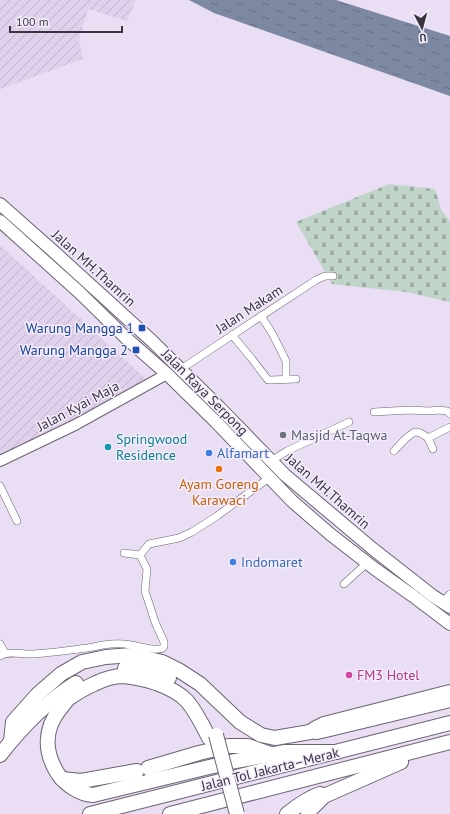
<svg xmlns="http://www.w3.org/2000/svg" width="450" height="814" font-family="'PT Sans',sans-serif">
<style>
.industrial{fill:url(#industrial-furrows)}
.cemetery{fill:url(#cemetery-stones)}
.water{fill:url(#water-ripples)}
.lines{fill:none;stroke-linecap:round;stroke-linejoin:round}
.minor-casing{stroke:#6c6274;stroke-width:8}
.secondary-casing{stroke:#6c6274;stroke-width:12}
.primary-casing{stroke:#6c6274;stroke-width:14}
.motorway-casing{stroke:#6c6274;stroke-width:16}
.minor{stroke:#fff;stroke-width:7}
.secondary{stroke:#fff;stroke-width:10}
.primary{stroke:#fff;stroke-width:12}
.motorway{stroke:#fff;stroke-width:14}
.motorway-bridge-casing{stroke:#6c6274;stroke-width:16;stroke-linecap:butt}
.motorway-bridge{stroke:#fff;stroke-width:14}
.transit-dot{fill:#1a4fb4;stroke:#f5ecfd;stroke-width:1.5}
.worship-dot{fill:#6b7280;stroke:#f5ecfd;stroke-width:1.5}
.culture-dot{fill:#0f9aa8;stroke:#f5ecfd;stroke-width:1.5}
.shop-dot{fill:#3f7fe0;stroke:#f5ecfd;stroke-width:1.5}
.food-dot{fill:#e8710a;stroke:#f5ecfd;stroke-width:1.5}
.hotel-dot{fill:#d1479c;stroke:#f5ecfd;stroke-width:1.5}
.labels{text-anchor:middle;stroke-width:3;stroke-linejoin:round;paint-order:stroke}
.street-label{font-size:14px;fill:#39353d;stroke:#f5ecfd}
.transit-label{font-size:14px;fill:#164399;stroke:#f5ecfd;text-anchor:end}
.worship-label{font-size:14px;fill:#5b616d;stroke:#f5ecfd;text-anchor:start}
.culture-label{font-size:14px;fill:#0d838f;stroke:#f5ecfd;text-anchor:start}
.shop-label{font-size:14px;fill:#366cbe;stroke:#f5ecfd;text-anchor:start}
.food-label{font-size:14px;fill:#c56008;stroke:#f5ecfd}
.hotel-label{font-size:14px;fill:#b23c85;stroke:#f5ecfd;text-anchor:start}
</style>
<defs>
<pattern id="industrial-furrows" width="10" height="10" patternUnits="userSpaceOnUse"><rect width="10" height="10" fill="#dfd0ec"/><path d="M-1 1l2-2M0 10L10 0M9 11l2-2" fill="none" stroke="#c0b3cb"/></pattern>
<pattern id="cemetery-stones" width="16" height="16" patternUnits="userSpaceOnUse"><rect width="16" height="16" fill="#c1d4c9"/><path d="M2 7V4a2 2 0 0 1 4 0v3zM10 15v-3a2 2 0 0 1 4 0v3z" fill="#9eada4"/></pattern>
<pattern id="water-ripples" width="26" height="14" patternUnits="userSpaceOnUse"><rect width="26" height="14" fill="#7d89a2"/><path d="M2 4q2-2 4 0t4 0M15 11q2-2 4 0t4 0" fill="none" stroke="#677185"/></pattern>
</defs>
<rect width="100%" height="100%" fill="#e9def3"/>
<g class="industrial">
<path d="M0,0h136l-9,21 -39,-12 -9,31 4,19 -83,30z"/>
<path d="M0,245l149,137 -149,75z"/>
</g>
<path class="cemetery" d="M389,184l46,5 6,20 9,13v80l-44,-10 -74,-8 -36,-62z"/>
<path class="water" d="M189,0h147l114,36v60l-236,-83z"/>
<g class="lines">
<defs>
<g id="minor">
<path d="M261,316l11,17 14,28v18"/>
<path d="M232,335l20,24 16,21h2l26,-1"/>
<path d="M181,369l135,-89 9,-4h8"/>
<path d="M374,412l35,-2 21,1 8,-1 9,1 3,3"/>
<path d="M433,449l-5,-11 22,-11"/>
<path d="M394,451c5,-5 15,-18 22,-19 5,0 9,4 12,6"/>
<path d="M271,461l16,-10 62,-29"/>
<path d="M0,486l17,35"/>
<path d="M124,553l16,2"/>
<path d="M140,555l9,-11 30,-6 13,-6 25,-16 52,-38"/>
<path d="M344,584l23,-21"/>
<path d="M443,602l7,-8"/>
<path d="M0,644l5,9"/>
<path d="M0,656c10,-6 22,-1 33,-2 18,-1 37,-4 55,-6 15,-3 27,-6 43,-3 8,1 25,7 32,3l1,-2v-4l-9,-20 -10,-31 2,-22 -7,-14"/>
</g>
<path id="secondary" d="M0,461l75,-36 92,-51"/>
<g id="primary">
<path d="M0,204l52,46 100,91 68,67 65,67 88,74 60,47 17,11"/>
<path d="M0,221l79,71 47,46 41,36 49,48 76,79 38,33 45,35 38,27 37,28"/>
<path d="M310,732l7,1 9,-2 124,-30"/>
</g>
<g id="motorway">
<path d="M125,668l24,2 20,8"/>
<path d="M209,738c-7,-14 -12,-25 -22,-37 -8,-9 -20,-14 -31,-18 -9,-3 -23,-6 -33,-7 -9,0 -21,4 -29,8 -9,4 -18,9 -26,15 -3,3 -5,7 -8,10 -16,20 -16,43 -2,65 8,11 21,20 35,21l137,-33 55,-10h52"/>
<path d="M11,741l2,-19 25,-28 23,-20 21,-12 24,-5 26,-2 30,7 18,9 20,13 40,38 21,13 14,3 35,-6 6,-4 8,-4 126,-32"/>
<path d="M0,755c21,-27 46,-53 76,-72"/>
<path d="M148,768l51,-15 29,-7h20l23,8"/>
<path d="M62,779l19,2 56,-10"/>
<path d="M90,814l360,-91"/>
<path d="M170,814l280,-72"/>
<path d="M287,814c10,-8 21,-16 33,-20"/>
<path d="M308,814l2,-4 14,-14 77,-34"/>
</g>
</defs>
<use href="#minor" class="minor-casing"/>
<use href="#secondary" class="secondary-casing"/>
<use href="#primary" class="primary-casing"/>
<use href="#motorway" class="motorway-casing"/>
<use href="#minor" class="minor"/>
<use href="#secondary" class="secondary"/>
<use href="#primary" class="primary"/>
<use href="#motorway" class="motorway"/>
<defs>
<path id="motorway-bridge" d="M216,735l21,79"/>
</defs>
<use href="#motorway-bridge" class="motorway-bridge-casing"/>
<use href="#motorway-bridge" class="motorway-bridge"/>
</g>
<g class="transit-dot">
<rect x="138" y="324" width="8" height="8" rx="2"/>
<rect x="132" y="346" width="8" height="8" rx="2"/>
</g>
<circle class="worship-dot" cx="283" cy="435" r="4"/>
<circle class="culture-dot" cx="108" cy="447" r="4"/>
<g class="shop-dot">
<circle cx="209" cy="453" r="4"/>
<circle cx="233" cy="562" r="4"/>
</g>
<circle class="food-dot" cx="219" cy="469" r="4"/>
<circle class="hotel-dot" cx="349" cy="675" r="4"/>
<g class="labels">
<g class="street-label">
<text transform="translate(94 268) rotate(42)" y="5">Jalan MH.Thamrin</text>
<text transform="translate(249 309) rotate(-33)" y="5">Jalan Makam</text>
<text transform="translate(205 392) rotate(45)" y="5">Jalan Raya Serpong</text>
<text transform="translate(78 406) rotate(-28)" y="5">Jalan Kyai Maja</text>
<text transform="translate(328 491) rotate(41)" y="5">Jalan MH.Thamrin</text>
<text transform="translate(270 769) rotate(-14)" y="5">Jalan Tol Jakarta–Merak</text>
</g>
<g class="transit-label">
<text x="134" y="333">Warung Mangga 1</text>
<text x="128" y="355">Warung Mangga 2</text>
</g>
<g class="worship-label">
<text x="291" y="440">Masjid At-Taqwa</text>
</g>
<g class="culture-label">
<text x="116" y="444">Springwood<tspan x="116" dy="16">Residence</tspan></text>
</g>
<g class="shop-label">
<text x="217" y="458">Alfamart</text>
<text x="241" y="567">Indomaret</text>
</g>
<g class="food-label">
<text x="219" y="489">Ayam Goreng<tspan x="219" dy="16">Karawaci</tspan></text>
</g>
<g class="hotel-label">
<text x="357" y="680">FM3 Hotel</text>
</g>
</g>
<g transform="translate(422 28) rotate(174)" stroke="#f5ecfd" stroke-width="3" paint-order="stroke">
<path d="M0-3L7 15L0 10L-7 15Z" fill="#39353d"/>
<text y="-6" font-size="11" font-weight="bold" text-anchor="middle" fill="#39353d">U</text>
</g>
<path d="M10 26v6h112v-6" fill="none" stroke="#39353d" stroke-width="2"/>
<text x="16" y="26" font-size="12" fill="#39353d" stroke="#f5ecfd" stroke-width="3" paint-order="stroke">100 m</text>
</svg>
